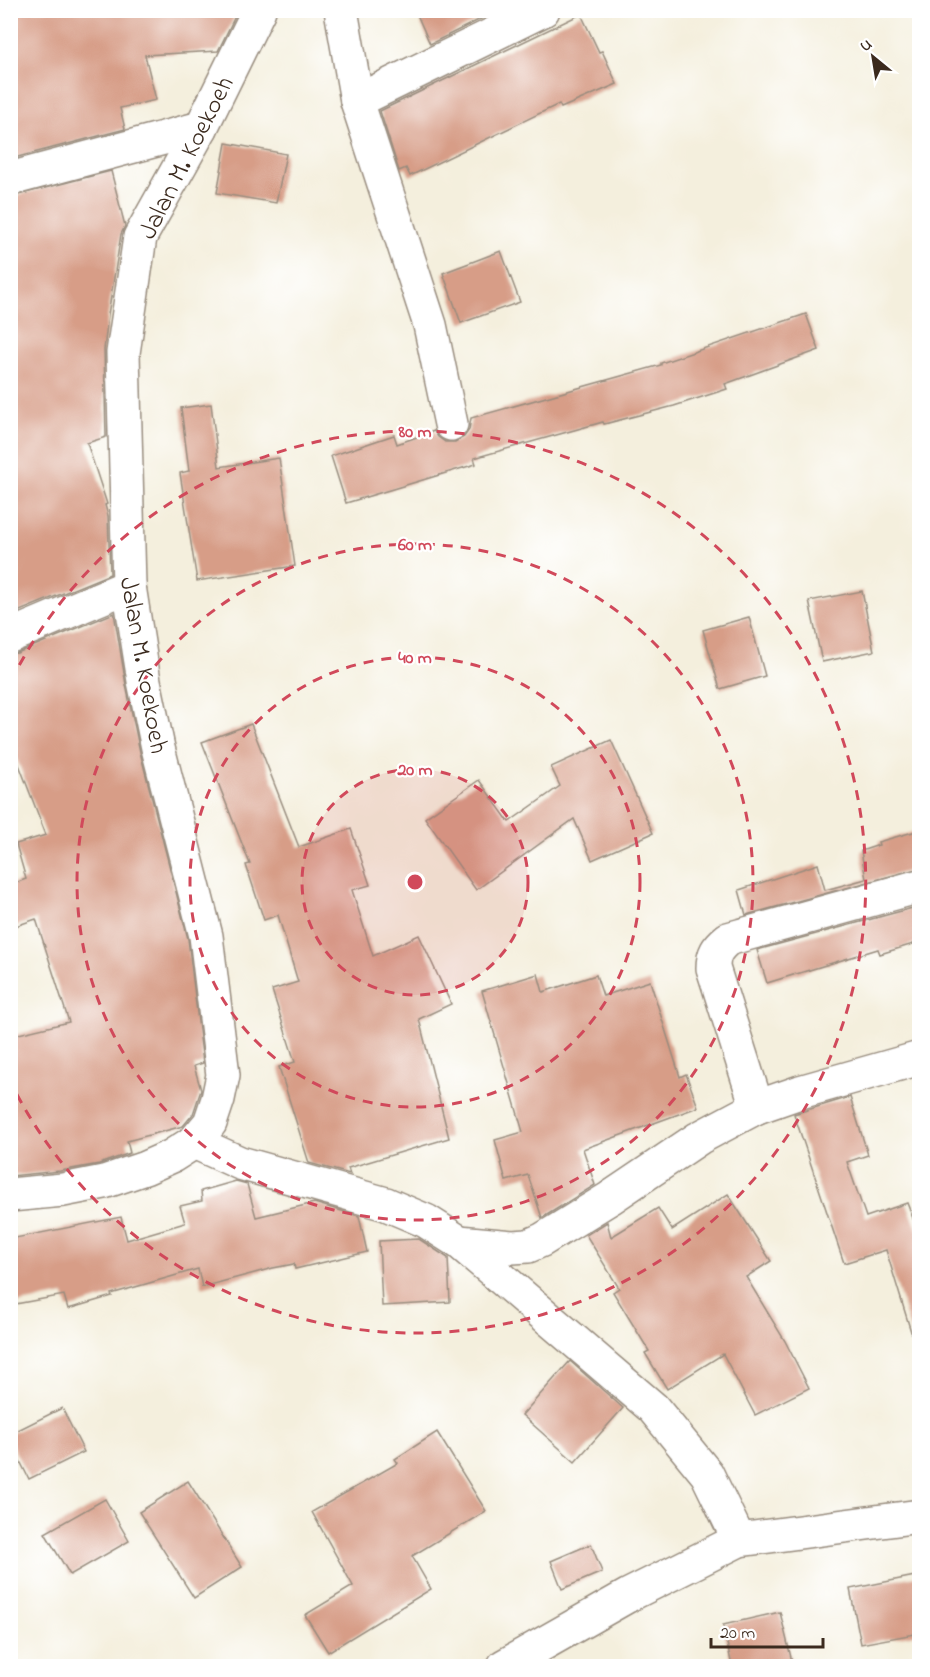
<svg xmlns="http://www.w3.org/2000/svg" width="930" height="1677" font-family="'Indie Flower',sans-serif">
<style>
.building{fill:#d79d87}
.lines{fill:none;stroke-linecap:round;stroke-linejoin:round}
.minor-casing{stroke:#988c7e;stroke-width:36}
.tertiary-casing{stroke:#988c7e;stroke-width:36}
.minor{stroke:#fff;stroke-width:33}
.tertiary{stroke:#fff;stroke-width:33}
.ring{fill:none;stroke:#d1495b;stroke-width:3;stroke-dasharray:10 8}
.labels{text-anchor:middle;stroke-width:4.5;stroke-linejoin:round;paint-order:stroke}
.street-label{font-size:26px;fill:#3b2a1e;stroke:#fff}
.centre{fill:#d1495b;stroke:#fff;stroke-width:3}
.ring-label{font-size:18px;text-anchor:middle;font-weight:bold;fill:#d1495b;stroke:#fff;stroke-width:4.5;stroke-linejoin:round;paint-order:stroke}
</style>
<rect width="100%" height="100%" fill="#fff"/>
<filter id="ink" filterUnits="userSpaceOnUse"><feTurbulence type="fractalNoise" baseFrequency=".0167" numOctaves="2"/><feDisplacementMap in="SourceGraphic" scale="12" xChannelSelector="R" yChannelSelector="G"/><feConvolveMatrix kernelMatrix="1 2 1 2 8 2 1 2 1" color-interpolation-filters="sRGB"/></filter>
<filter id="wash" filterUnits="userSpaceOnUse"><feTurbulence type="fractalNoise" baseFrequency=".008" numOctaves="4" result="noise"/><feDisplacementMap in="SourceGraphic" scale="24" xChannelSelector="R" yChannelSelector="G"/><feGaussianBlur stdDeviation="1.35" result="paint"/><feColorMatrix in="noise" values="0 0 0 0 0 0 0 0 0 0 0 0 0 0 0 0 0 1.4 0 .05"/><feComposite in="paint" operator="in"/></filter>
<g filter="url(#wash)">
<rect width="100%" height="100%" fill="#f4efdd"/>
<g id="blocks">
<g class="building">
<path d="M10,10h228l-20,41 -73,4 11,45 -36,8 5,21 -115,30z"/>
<path d="M415,10h84l-69,34z"/>
<path d="M581,14l18,38 3,-1 15,33 -56,24 -2,-4 -149,72 -4,-8 -7,3 -19,-60z"/>
<path d="M226,143l60,11 -10,49 -59,-10z"/>
<path d="M111,171l14,55 -4,8 -13,81 -4,35 2,87 -19,6 20,61 -2,1 3,11 2,58 -100,41v-418z"/>
<path d="M501,251l19,51 -59,21 -18,-50z"/>
<path d="M806,314l13,36 -94,34 2,5 -53,17 -70,18 -1,-2 -129,36 2,6 -130,39 -15,-47 63,-21 3,9 37,-13 4,6 7,5h10l9,-5 5,-7 2,-12 190,-53v-2z"/>
<path d="M211,404l8,63 60,-9 16,108 -98,15 -17,-108 9,-2 -8,-63z"/>
<path d="M862,591l12,60 -52,11 -13,-61z"/>
<path d="M114,613l12,72 14,67 48,187 15,124 -9,3 7,24 -8,24 -10,12 -56,15 3,12 -31,11 -39,7 -50,5v-140l59,-14 -33,-103 -26,9v-43l16,-6 -10,-35 30,-9 -36,-94v-87l7,-1z"/>
<path d="M749,617l16,59 -45,13 -17,-59z"/>
<path d="M251,724l48,123 52,-18 19,56 -18,5 21,66 46,-21 32,69 -32,15 30,119 -101,30 2,6 -41,-11 -30,-96 16,-5 -23,-72 26,-8 -20,-67 -14,5 -18,-55 4,-1 -48,-122z"/>
<path d="M611,740l42,93 -61,27 -18,-41 -98,71 -51,-72 54,-38 30,42 51,-36 -9,-19z"/>
<path d="M920,830v38l-174,47 -7,-25 79,-26 7,26 41,-11 -5,-28 18,-6 -1,-3z"/>
<path d="M920,906v36l-40,12 -2,-5 -111,34 -10,-33z"/>
<path d="M538,974l5,18 53,-17 7,21 47,-15 30,96 6,-3 12,33 -115,42 12,36 -53,33 -14,-43 -22,6 -11,-41 28,-8 -41,-141z"/>
<path d="M850,1097l18,58 -21,7 19,55 41,-14 13,33v97l-8,2 -26,-85 -42,13 -50,-149z"/>
<path d="M236,1181l11,3 9,33 58,-14 45,13 8,36 -72,17 -1,-5 -21,4 -71,19 -4,-18 -87,25 1,2 -44,13 -4,-14 -54,10v-66l111,-22 6,23 58,-17 -5,-17 22,-5 -1,-10z"/>
<path d="M728,1194l43,67 -25,16 39,64 24,47 -54,27 -32,-61 -56,35 -22,-36 4,-2 -36,-59 6,-4 -33,-53 21,-13 4,15 47,-29 14,22z"/>
<path d="M419,1239l29,19 2,44 -68,4 -3,-65z"/>
<path d="M570,1361l53,47 -48,54 -53,-47z"/>
<path d="M62,1408l22,44 -55,27 -19,-38v-7z"/>
<path d="M437,1432l49,79 -74,45 19,33 -103,63 -23,-37 48,-29 -41,-74 86,-49 -3,-4z"/>
<path d="M188,1481l54,86 -48,31 -55,-86z"/>
<path d="M105,1499l24,42 -59,34 -25,-42z"/>
<path d="M591,1544l11,28 -40,17 -11,-28z"/>
<path d="M920,1575v58l-59,11 -11,-55z"/>
<path d="M780,1612l13,54h-61l-9,-41z"/>
</g>
</g>
</g>
<g filter="url(#ink)">
<use href="#blocks" fill-opacity="0" stroke="#988c7e" stroke-width="1.5"/>
<g class="lines">
<defs>
<g id="minor">
<path d="M341,10l16,91 73,224 21,99"/>
<path d="M357,101l186,-91"/>
<path d="M10,179l191,-51"/>
<path d="M10,636l119,-50"/>
<path d="M757,1107l-44,-139c0,-14 4,-20 15,-29l192,-53"/>
<path d="M194,1142l46,21 146,41 40,17 33,21 194,166 54,66 32,66"/>
<path d="M10,1195l53,-5 41,-8 41,-14 27,-12 22,-14 16,-19 8,-24 5,-24 -17,-139 -48,-188 -14,-67 -15,-95 -6,-233 17,-116 61,-109 58,-118"/>
<path d="M459,1242l53,5 16,-1 14,-6 68,-42 89,-60 58,-31 43,-15 120,-34"/>
</g>
<path id="tertiary" d="M504,1666l125,-71 110,-55 181,-24"/>
</defs>
<use href="#minor" class="minor-casing"/>
<use href="#tertiary" class="tertiary-casing"/>
<use href="#minor" class="minor"/>
<use href="#tertiary" class="tertiary"/>
</g>
</g>
<circle cx="415" cy="882" r="113" fill="#d1495b" fill-opacity=".12"/>
<g class="ring">
<circle cx="415" cy="882" r="113"/>
<circle cx="415" cy="882" r="225"/>
<circle cx="415" cy="882" r="338"/>
<path d="M11 681A451 451 0 1 1 11 1083"/>
</g>
<g class="labels">
<g class="street-label">
<text transform="translate(185 157) rotate(-63)" y="9">Jalan M. Koekoeh</text>
<text transform="translate(145 665) rotate(80)" y="9">Jalan M. Koekoeh</text>
</g>
</g>
<circle cx="415" cy="882" r="9" class="centre"/>
<g class="ring-label">
<text x="415" y="437">80 m</text>
<text x="415" y="550">60 m</text>
<text x="415" y="663">40 m</text>
<text x="415" y="775">20 m</text>
</g>
<rect width="930" height="1677" fill="none" stroke="#fff" stroke-width="36"/>
<g transform="translate(873 57) rotate(330)" stroke="#ffffff" stroke-width="4.5" paint-order="stroke">
<path d="M0-4.5L10 22L0 15L-10 22Z" fill="#3b2a1e"/>
<text y="-9" font-size="16" font-weight="bold" text-anchor="middle" fill="#3b2a1e">U</text>
</g>
<path d="M711 1638v9h112v-9" fill="none" stroke="#3b2a1e" stroke-width="3"/>
<text x="720" y="1638" font-size="18" fill="#3b2a1e" stroke="#ffffff" stroke-width="4.5" paint-order="stroke">20 m</text>
</svg>
